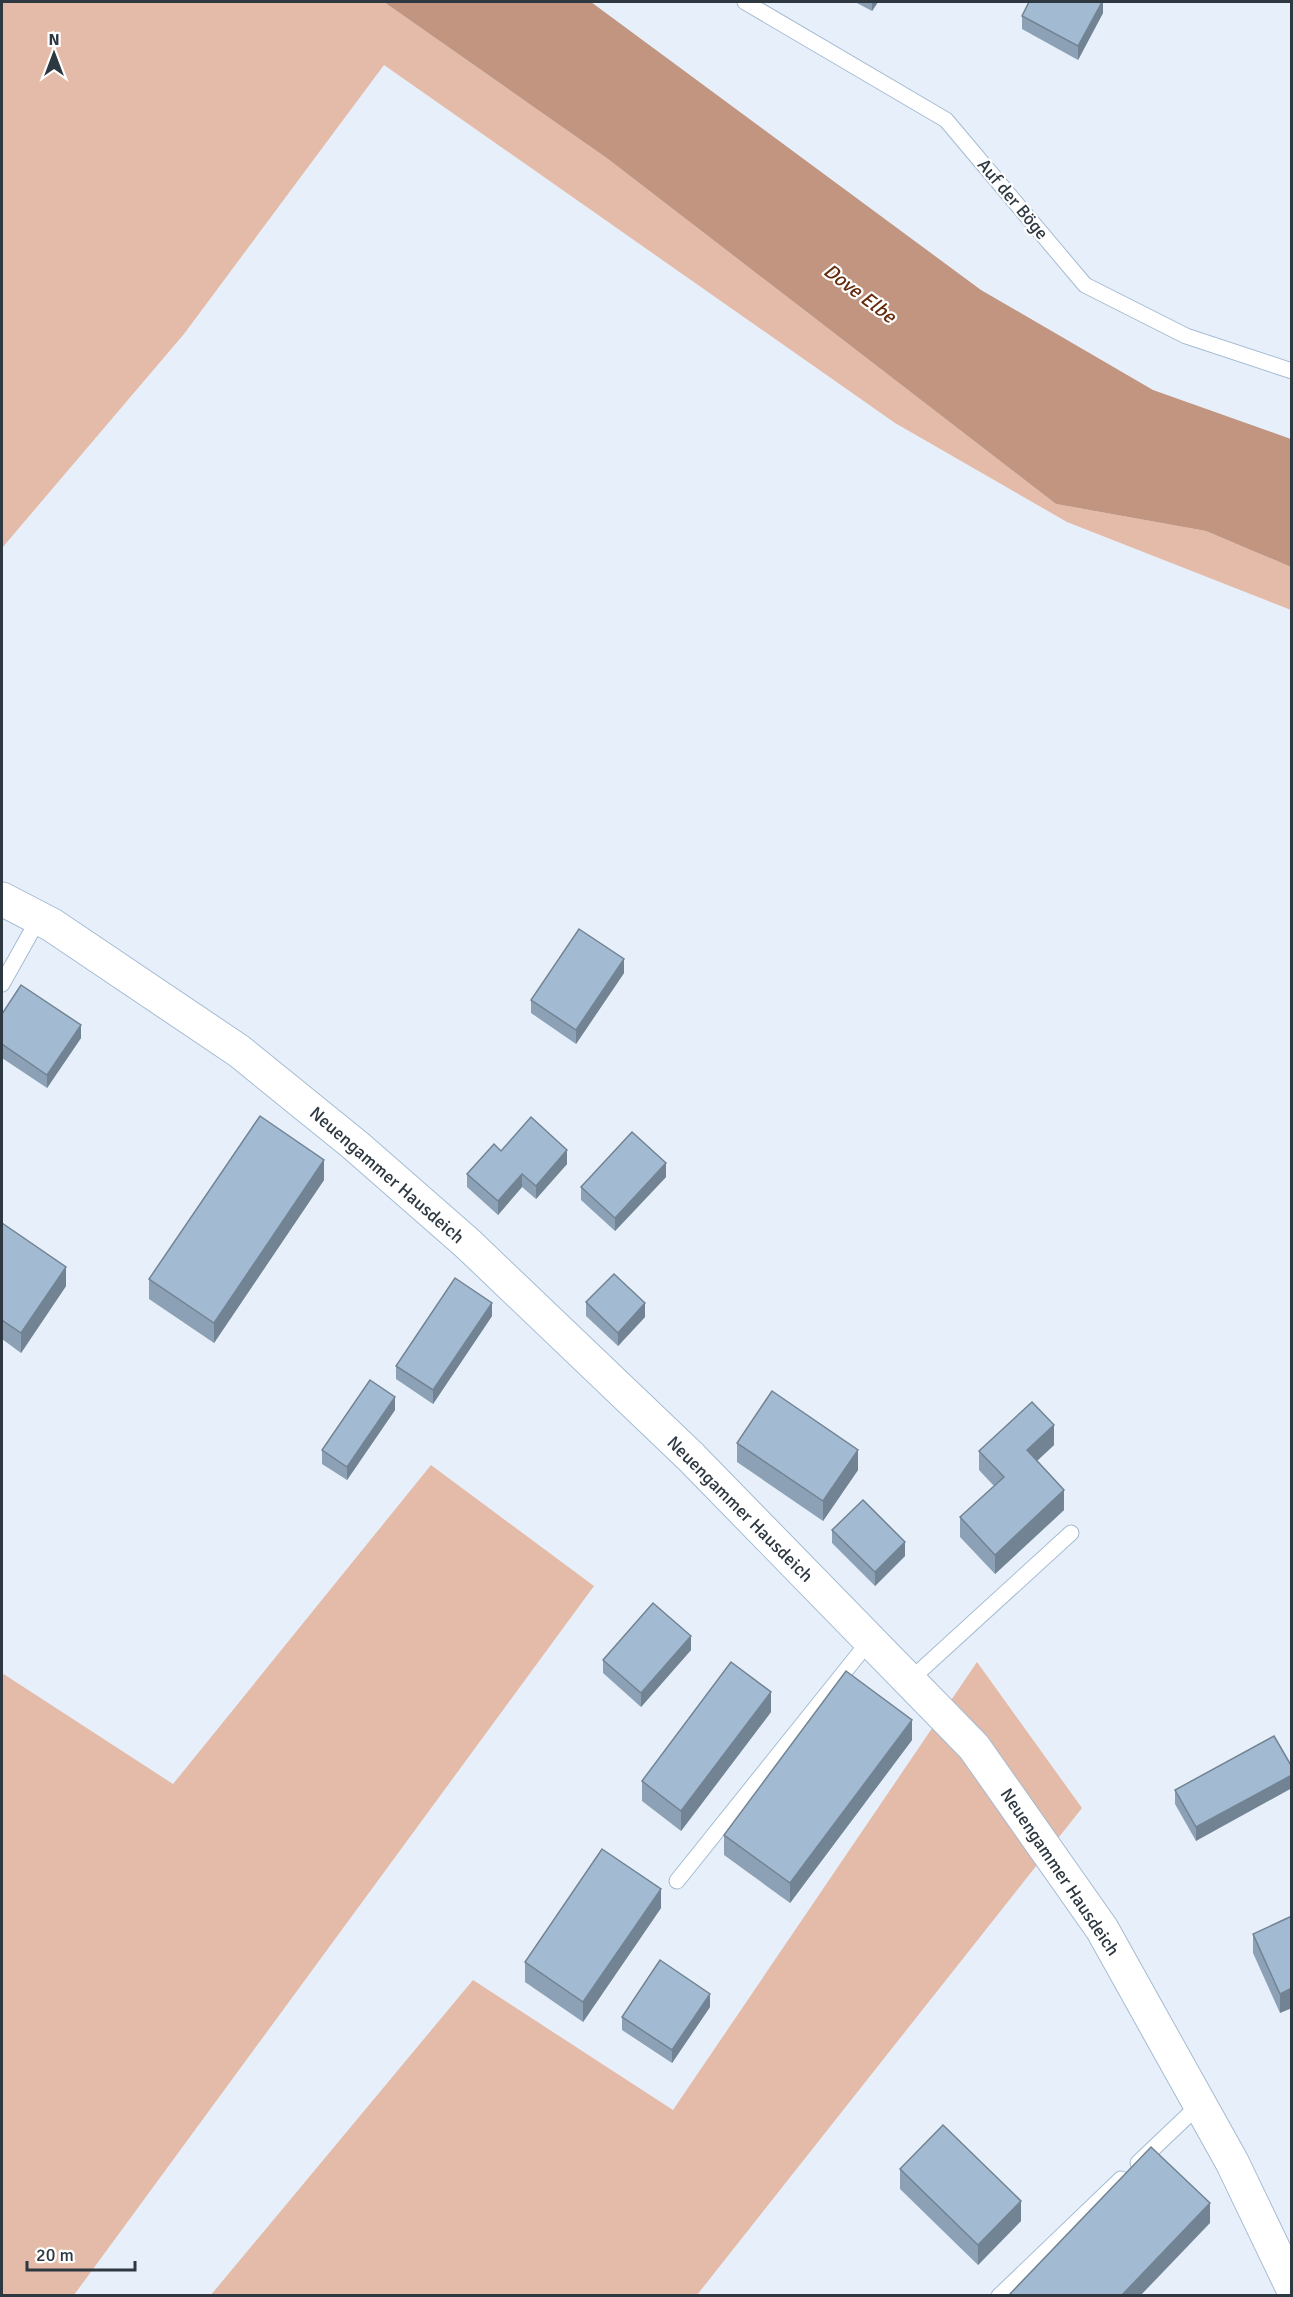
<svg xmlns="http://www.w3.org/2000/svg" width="1293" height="2297" font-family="Signika,sans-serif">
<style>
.green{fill:#e4bba8}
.water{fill:#c19580}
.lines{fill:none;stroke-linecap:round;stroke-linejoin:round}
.service-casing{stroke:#a4bbd3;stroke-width:17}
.tertiary-casing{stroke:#a4bbd3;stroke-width:35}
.service{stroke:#fff;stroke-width:15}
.tertiary{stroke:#fff;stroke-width:33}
.wall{fill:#8ca1b5}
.shaded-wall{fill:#728393}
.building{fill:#a3bbd2;stroke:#728393;stroke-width:1.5}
.labels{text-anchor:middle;stroke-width:4.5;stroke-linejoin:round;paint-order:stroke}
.street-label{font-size:18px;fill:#2e3841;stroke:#fff}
.water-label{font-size:20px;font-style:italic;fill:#642c0d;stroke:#fff}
</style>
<rect width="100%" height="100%" fill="#e7f0fa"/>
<g class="green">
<path d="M2,2h382l224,157 448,345 150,27 85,36v43l-224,-88 -172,-99 -511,-358 -200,269 -182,214z"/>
<path d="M431,1465l163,121 -520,709h-72v-622l171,111z"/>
<path d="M977,1662l105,146 -385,487 -487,1 263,-316 200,130z"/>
</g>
<path class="water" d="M384,2h207l390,288 172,100 138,49v128l-85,-36 -150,-27 -448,-345z"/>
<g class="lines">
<defs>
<g id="service">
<path d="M745,2l201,118 139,165 101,51 106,35"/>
<path d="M2,984l37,-66"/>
<path d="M909,1681l162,-148"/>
<path d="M677,1881l193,-241"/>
<path d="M1138,2163l62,-59"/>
<path d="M999,2296l122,-117"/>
</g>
<path id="tertiary" d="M2,899l50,26 187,126 116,94 112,98 224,214 283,290 128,182 130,233 60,125"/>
</defs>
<use href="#service" class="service-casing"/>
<use href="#tertiary" class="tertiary-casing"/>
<use href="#service" class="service"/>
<use href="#tertiary" class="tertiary"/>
</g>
<g class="wall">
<path d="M855,2h23l-6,9z"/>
<path d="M1103,2v11l-25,47 -56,-31v-13z"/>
<path d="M624,973l-48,71 -45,-31v-13z"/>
<path d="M2,1014l79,24 -34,50 -45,-30z"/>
<path d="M501,1151l66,13 -31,35 -14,-12 -24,28 -31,-28v-13z"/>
<path d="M666,1177l-51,54 -34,-31v-13z"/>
<path d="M324,1180l-110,163 -65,-44v-20z"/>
<path d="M2,1223l64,63 -45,67 -19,-14z"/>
<path d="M586,1302l59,15 -27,29 -32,-30z"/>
<path d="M492,1316l-59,88 -37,-25v-13z"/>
<path d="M395,1410l-48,70 -25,-16v-14z"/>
<path d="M737,1443l121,27 -35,51 -86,-59z"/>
<path d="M1054,1445l-17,16 27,49 -69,64 -35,-37v-20l34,-31 -15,-16v-19z"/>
<path d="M832,1530l73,26 -30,30 -43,-43z"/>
<path d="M691,1650l-50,57 -38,-34v-13z"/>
<path d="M771,1712l-90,119 -39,-30v-20z"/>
<path d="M1274,1736l-78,105 -21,-37v-14z"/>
<path d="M912,1740l-122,163 -66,-48v-20z"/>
<path d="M661,1908l-78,114 -58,-40v-20z"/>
<path d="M1292,1916l-12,97 -27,-60v-19z"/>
<path d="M710,2007l-38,56 -50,-33v-13z"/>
<path d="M900,2169l121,52 -43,44 -78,-76z"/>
</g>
<g class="shaded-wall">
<path d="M872,2h6l-6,9z"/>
<path d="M1102,2h1v11l-25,47v-14z"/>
<path d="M624,959v14l-48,71v-14z"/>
<path d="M81,1025v13l-34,50v-13z"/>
<path d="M567,1150v14l-31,35v-13z"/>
<path d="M324,1160v20l-110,163v-20z"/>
<path d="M666,1163v14l-51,54v-13z"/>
<path d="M522,1174v13l-24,28v-14z"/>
<path d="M66,1267v19l-45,67v-20z"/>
<path d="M492,1303v13l-59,88v-14z"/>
<path d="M645,1303v14l-27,29v-13z"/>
<path d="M395,1397v13l-48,70v-13z"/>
<path d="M1054,1425v20l-27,25v-20z"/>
<path d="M858,1450v20l-35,51v-20z"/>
<path d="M1064,1490v20l-69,64v-19z"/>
<path d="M905,1542v14l-30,30v-14z"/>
<path d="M691,1636v14l-50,57v-14z"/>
<path d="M771,1692v20l-90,119v-20z"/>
<path d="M912,1720v20l-122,163v-20z"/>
<path d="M1292,1775v13l-96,53v-14z"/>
<path d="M661,1889v19l-78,114v-20z"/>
<path d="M1292,1988v20l-12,5v-19z"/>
<path d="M710,1994v13l-38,56v-13z"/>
<path d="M1021,2201v20l-43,44v-20z"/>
<path d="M1210,2203v20l-69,72h-19z"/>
</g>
<g class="building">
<path d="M1029,2h73l-24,44 -56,-30z"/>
<path d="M579,929l45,30 -48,71 -45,-30z"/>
<path d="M21,985l60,40 -34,50 -45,-31v-30z"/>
<path d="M260,1116l64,44 -110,163 -65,-44z"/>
<path d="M531,1117l36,33 -31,36 -14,-12 -24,27 -31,-27 27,-30 7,7z"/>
<path d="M632,1132l34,31 -51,55 -34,-31z"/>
<path d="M2,1223l64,44 -45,66 -19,-13z"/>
<path d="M614,1274l31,29 -27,30 -32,-31z"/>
<path d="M455,1278l37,25 -59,87 -37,-24z"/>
<path d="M370,1380l25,17 -48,70 -25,-17z"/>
<path d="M772,1391l86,59 -35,51 -86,-58z"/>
<path d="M1032,1402l22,23 -27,25 37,40 -69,65 -35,-38 44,-40 -25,-26z"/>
<path d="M863,1500l42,42 -30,30 -43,-42z"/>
<path d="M653,1603l38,33 -50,57 -38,-33z"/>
<path d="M731,1662l40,30 -90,119 -39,-30z"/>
<path d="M846,1671l66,49 -122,163 -66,-48z"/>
<path d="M1274,1736l18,31v8l-96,52 -21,-37z"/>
<path d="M602,1849l59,40 -78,113 -58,-40z"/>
<path d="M1292,1916v72l-12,6 -27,-60z"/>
<path d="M660,1960l50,34 -38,56 -50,-33z"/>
<path d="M943,2125l78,76 -43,44 -78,-76z"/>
<path d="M1151,2147l59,56 -88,92h-113z"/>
</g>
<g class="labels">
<g class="street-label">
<text transform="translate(1013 199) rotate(50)" y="6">Auf der Böge</text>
<text transform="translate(387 1175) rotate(41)" y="6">Neuengammer Hausdeich</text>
<text transform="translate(740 1509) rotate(45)" y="6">Neuengammer Hausdeich</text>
<text transform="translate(1060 1872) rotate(56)" y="6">Neuengammer Hausdeich</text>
</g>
<g class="water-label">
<text transform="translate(860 293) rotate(37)" y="7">Dove Elbe</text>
</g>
</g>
<rect width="1293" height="2297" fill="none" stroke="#2e3841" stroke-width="6"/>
<g transform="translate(54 54)" stroke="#ffffff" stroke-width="4.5" paint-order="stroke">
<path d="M0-4.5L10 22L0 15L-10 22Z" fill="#2e3841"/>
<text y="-9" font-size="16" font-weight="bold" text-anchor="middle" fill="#2e3841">N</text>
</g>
<path d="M27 2261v9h108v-9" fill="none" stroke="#2e3841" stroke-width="3"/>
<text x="36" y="2261" font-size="18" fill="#2e3841" stroke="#ffffff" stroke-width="4.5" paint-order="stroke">20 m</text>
</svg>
